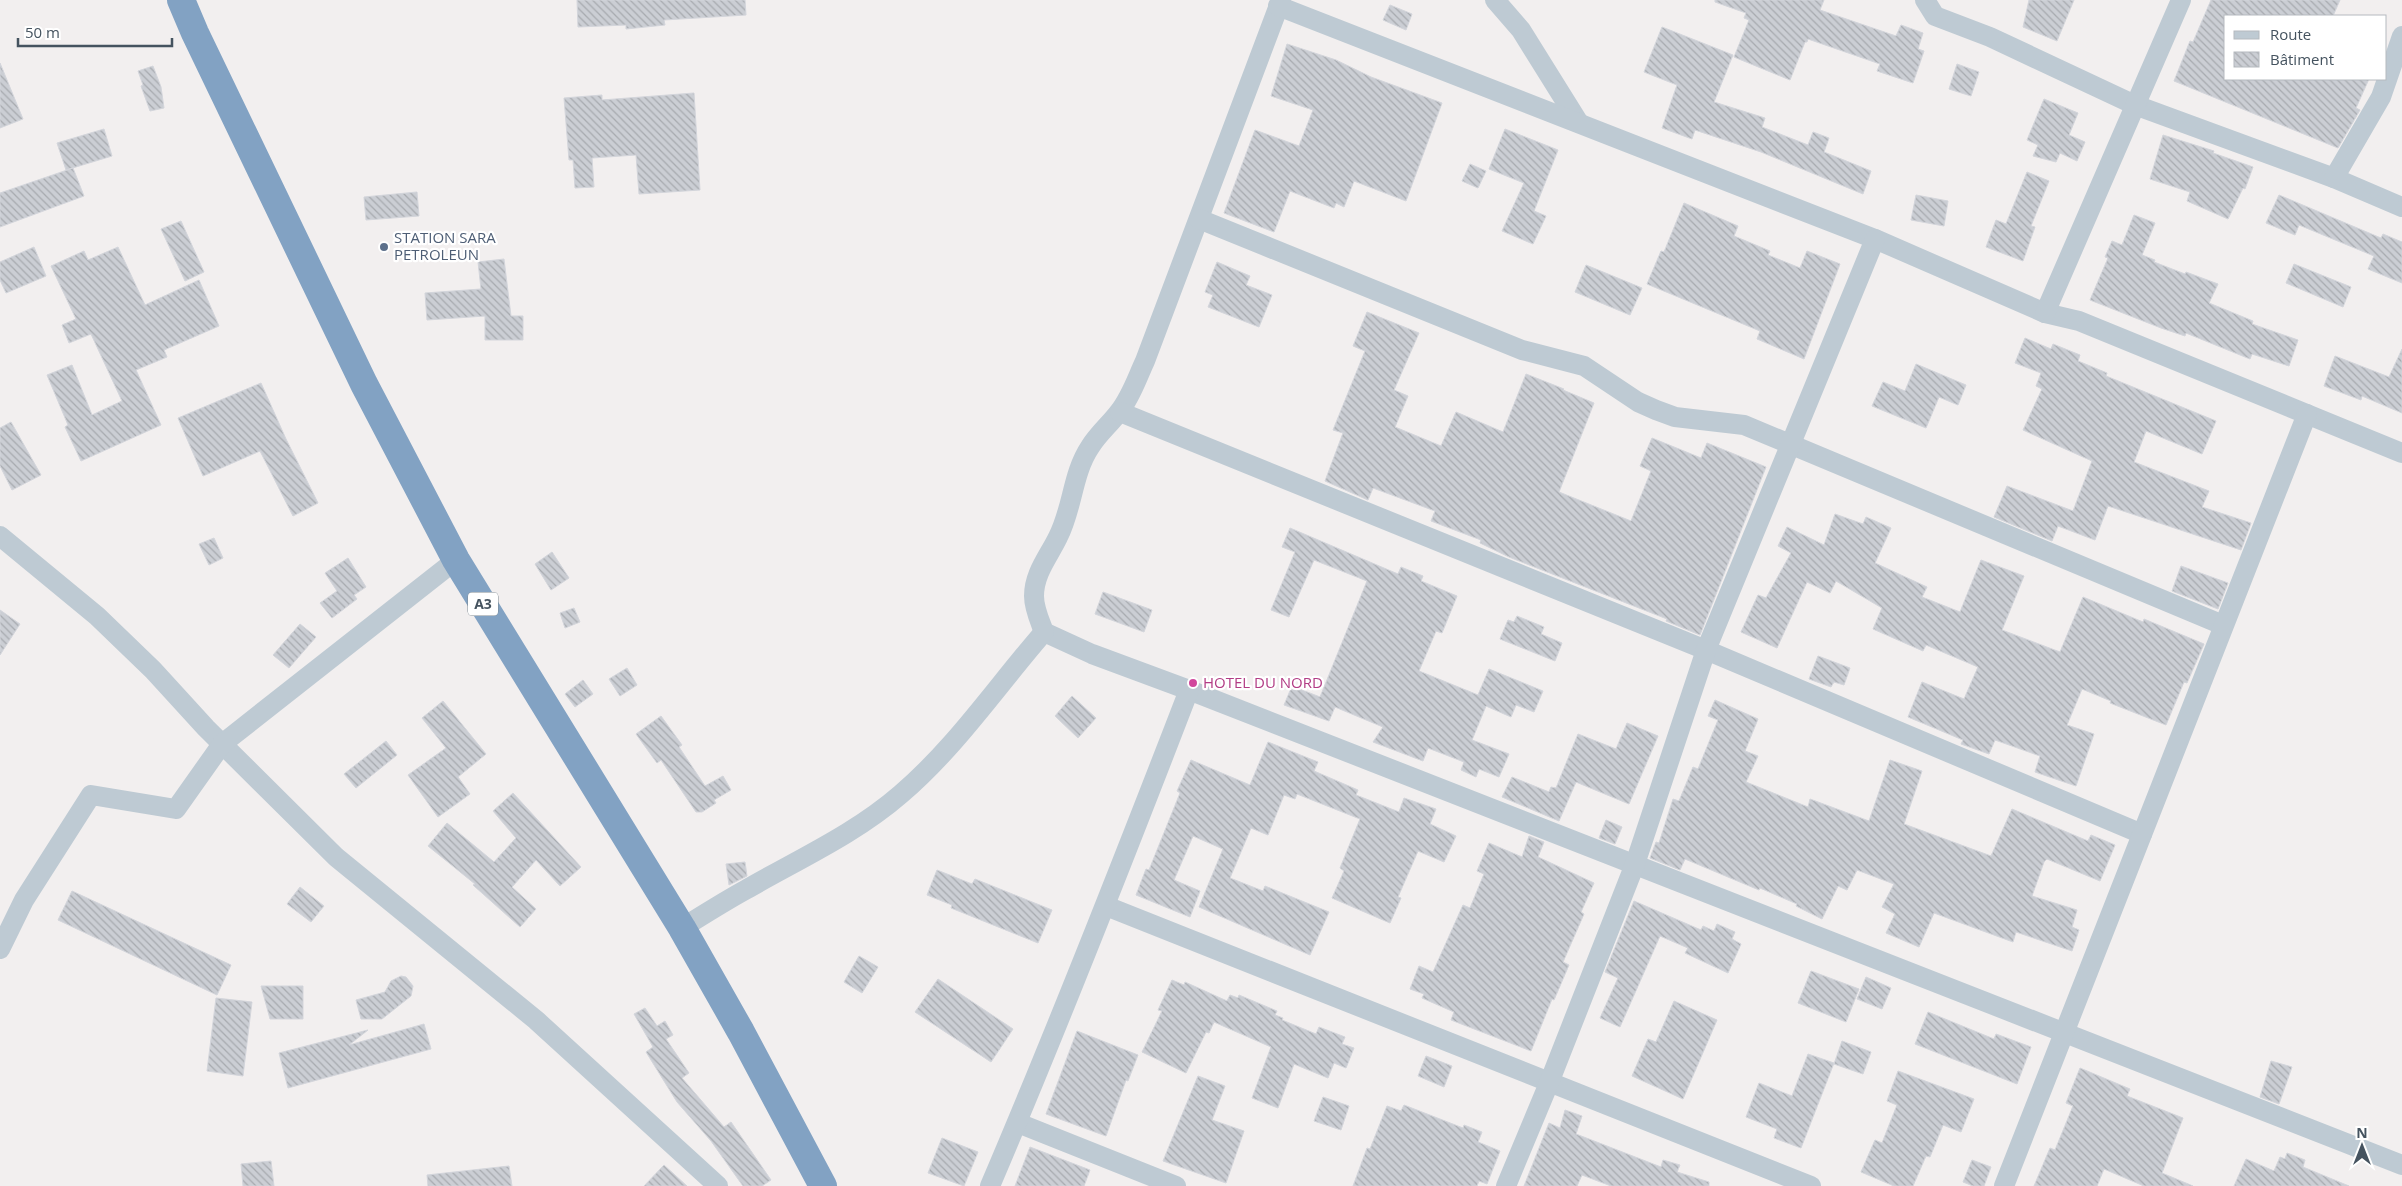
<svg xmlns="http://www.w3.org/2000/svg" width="2402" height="1186" font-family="'Open Sans',sans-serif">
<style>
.building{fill:url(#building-back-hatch);stroke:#d3d5db}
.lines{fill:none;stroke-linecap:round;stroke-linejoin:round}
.street{stroke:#becad3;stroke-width:20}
.highway{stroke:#82a2c3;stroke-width:28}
.service-dot{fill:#5c6f8a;stroke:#fff;stroke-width:2}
.hotel-dot{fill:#d1479c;stroke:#fff;stroke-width:2}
.labels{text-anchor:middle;stroke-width:4.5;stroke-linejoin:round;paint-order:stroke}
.shield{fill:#fff;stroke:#7d878f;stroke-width:1}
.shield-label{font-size:14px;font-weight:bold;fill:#45535f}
.service-label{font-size:15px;fill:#4e5e75;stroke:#fff;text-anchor:start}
.hotel-label{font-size:15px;fill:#b23c85;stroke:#fff;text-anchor:start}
</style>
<defs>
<pattern id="building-back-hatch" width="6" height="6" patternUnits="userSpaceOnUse" patternTransform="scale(1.25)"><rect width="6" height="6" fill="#cbced4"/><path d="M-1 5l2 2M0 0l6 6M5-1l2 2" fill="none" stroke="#a7aaaf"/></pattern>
</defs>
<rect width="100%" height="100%" fill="#f2efef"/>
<g class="building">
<path d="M577,0h168l1,15 -82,5 1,5 -39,4v-4l-48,2z"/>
<path d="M1715,0h109l-4,10 76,26 5,-11 22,8 -5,16 6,2 -11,32 -36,-12 3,-7 -72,-25 -1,3h-2l-15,38 -56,-23 15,-37 -5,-2 2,-5 -31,-11z"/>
<path d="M2029,0h45l-17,41 -34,-14z"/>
<path d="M2211,0h129l-7,16h-107v63h143l-13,29 4,2 -22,38 -164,-67 16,-40 3,1z"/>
<path d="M1390,5l22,9 -6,16 -23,-10z"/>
<path d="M1662,27l71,28 -19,47 51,16 -3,9 46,18 5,-13 16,6 -5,14 47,19 -8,23 -102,-42 -66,-22 -3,9 -30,-11 15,-43 -33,-13z"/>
<path d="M1287,44l49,16 35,17 71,26 -36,98 -52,-20 -10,26 -8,-4 -2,5 -44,-17 -16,41 -50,-19 31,-83 44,16 14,-36 -42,-14z"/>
<path d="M0,63l23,56 -23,9z"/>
<path d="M1957,64l22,8 -8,24 -22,-7z"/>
<path d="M153,66l8,21 3,21 -14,3 -9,-25 2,-1 -5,-14z"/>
<path d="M694,93l6,97 -61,4 -3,-39 -44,3 2,29 -19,1 -2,-28h-4l-5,-62 38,-3v5z"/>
<path d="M2044,99l34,14 -9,22 16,7 -8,19 -17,-8 -4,9 -23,-6 5,-11 -11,-5z"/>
<path d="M104,129l8,27 -46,14 -9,-27z"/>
<path d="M1505,129l53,21 -24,61 12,5 -13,28 -31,-13 22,-48 -35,-14z"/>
<path d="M2163,135l51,16 -1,2 40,14 -8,22 -2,-1 -15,31 -41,-18 3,-9 -40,-13z"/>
<path d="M1470,164l16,7 -8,17 -16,-7z"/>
<path d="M73,168l11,28 -84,31v-34z"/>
<path d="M2027,172l22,9 -18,45 4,1 -12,34 -37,-14 10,-27 10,4z"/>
<path d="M417,192l2,24 -53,4 -2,-23z"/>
<path d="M1916,195l32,6 -4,25 -33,-6z"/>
<path d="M2279,195l102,43 2,-4 19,8v41l-34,-14 6,-13 -75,-31 -4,10 -29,-12z"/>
<path d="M1684,203l54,23 -4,10 36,15 -2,4 32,13 7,-17 33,13 -36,95 -47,-20 3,-8 -113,-47 14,-33 3,1z"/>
<path d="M2134,215l21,8 -13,32 13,5 -1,2 31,12 1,-2 32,12 -9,19 44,18 -1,3 46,16 -9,26 -37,-12 -2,5 -64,-26 -1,3 -24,-8 -71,-28 18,-42 -3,-1 7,-16 10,4z"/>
<path d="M181,221l23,51 -19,9 -24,-52z"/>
<path d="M34,247l12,29 -40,17 -6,-13v-18z"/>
<path d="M118,247l27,58 54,-25 20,46 -55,24 3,7 -31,13 25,55 -80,36 -16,-34 3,-2 -21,-50 25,-10 20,50 30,-14 -31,-67 -22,9 -7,-18 14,-6 -25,-53 33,-15 4,9z"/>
<path d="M504,259l7,57h12v24h-38v-24l-58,4 -2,-27 56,-4 -3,-27z"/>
<path d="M1217,262l33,14 -4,9 26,10 -13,32 -51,-20 5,-12 -8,-3z"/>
<path d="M2294,264l57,23 -8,20 -57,-24z"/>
<path d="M1586,265l56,23 -12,27 -55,-23z"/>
<path d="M1367,312l52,21 -25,57 14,6 -13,31 46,19 15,-34 47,20 23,-58 38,15 -1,1 31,13 -35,89 72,29 20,-50 -11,-5 12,-28 49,20 6,-15 59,24 -66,168 -34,-14 1,-2 -158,-62 -29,-14 1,-3 -50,-19 4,-10 -62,-23 -5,12 -43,-19 18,-48 -10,-3 32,-79 -12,-5z"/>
<path d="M2025,338l26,11 2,-5 27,11 -2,6 29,12 -1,3 110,45 -14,33 -56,-23 -12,31 75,29 -7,16 49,16 -10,27 -133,-44 -13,34 -37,-14 -6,15 -58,-24 13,-31 66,25 19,-50 -69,-31 19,-41 -6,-3 5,-13 -26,-10z"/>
<path d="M2402,349v64l-40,-17 -1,4 -37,-14 11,-30 54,21z"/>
<path d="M1916,364l50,21 -8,20 -19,-8 -13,31 -54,-22 11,-24 22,9z"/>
<path d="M261,383l25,56 32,64 -25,13 -33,-65 -57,25 -25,-58z"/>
<path d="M11,422l30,53 -29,15 -12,-24v-38z"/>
<path d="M1835,514l28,10 3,-7 25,11 -16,35 52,24 -5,10 38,15 21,-52 43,16 -22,54 58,22 23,-55 60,25 1,-3 60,25 -17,39 -3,-1 -18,43 -56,-22 1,-2 -29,-12 -15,36 27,9 -18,52 -41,-14 5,-16 -45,-16 -6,14 -28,-10 2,-4 -55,-23 14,-35 42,17 14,-32 -52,-22 -3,6 -50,-22 9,-21 -46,-27 -6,12 -23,-11 -30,66 -36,-16 17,-37 8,3 25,-45 -13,-7 9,-19 37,18z"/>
<path d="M1290,528l108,46 3,-7 22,9 -2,5 36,15 -15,37 -6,-2 -17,40 59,24 11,-26 54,22 -9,21 -18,-7 -5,12 -25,-11 -14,34 37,14 -10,23 -20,-8 -3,8 -15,-7 3,-8 -36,-14 -5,13 -50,-19 10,-15 -48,-20 -6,14 -45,-16 8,-19 28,11 47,-116 -53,-21 -25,57 -18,-7 24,-58 -13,-5z"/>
<path d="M214,538l9,20 -14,7 -10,-21z"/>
<path d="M552,552l17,26 -18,12 -16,-26z"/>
<path d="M348,558l18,29 -12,8 3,4 -25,19 -12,-15 17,-12 -12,-18z"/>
<path d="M2181,566l47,17 -10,26 -46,-18z"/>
<path d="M1103,592l49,18 -8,22 -49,-18z"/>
<path d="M574,608l6,14 -15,6 -5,-15z"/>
<path d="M0,610l20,14 -20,31z"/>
<path d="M1517,616l27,11 -3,7 21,9 -7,18 -55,-22 8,-19 6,2z"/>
<path d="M300,624l16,13 -27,31 -16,-13z"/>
<path d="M1818,656l32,12 -6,17 -10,-3 -3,5 -22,-8z"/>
<path d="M627,668l10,17 -17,11 -11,-17z"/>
<path d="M583,680l10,14 -18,13 -10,-13z"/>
<path d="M1072,696l24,22 -18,20 -23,-22z"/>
<path d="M1715,700l43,19 -13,32 13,5 -12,26 62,25 2,-8 59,22 21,-61 32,11 -18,53 87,32 21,-47 76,32 3,-6 24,10 -15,36 -53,-22 -3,3 -12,34 45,14 -5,17 7,3 -7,21 -56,-19 -3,10 -79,-29 -15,34 -33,-14 9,-19 -13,-7 12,-23 -37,-14 -10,20 -9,-4 -16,33 -26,-13 1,-2 -37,-16 -1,2 -74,-31 -5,11 -30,-12 6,-16 3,1 14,-44 6,2 14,-34 5,2 20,-49 -10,-4z"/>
<path d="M443,701l43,53 -28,23 12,17 -32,23 -30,-42 38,-27 -24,-30z"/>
<path d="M661,716l21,29 -3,2 26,39 18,-10 8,14 -17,10 2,3 -14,9h-6l-35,-52 -4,3 -21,-29z"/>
<path d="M1627,723l31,13 -29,68 -53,-22 -17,39 -57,-24 10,-20 37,15 2,-5 5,1 22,-54 38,15z"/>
<path d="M386,741l11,14 -41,33 -12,-14z"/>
<path d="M1268,742l50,20 -4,9 44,19 -2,5 43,17 5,-14 32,11 -6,15 26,12 -12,26 -26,-11 -20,46 3,1 -11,25 -58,-25 12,-27 -4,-3 20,-49 -63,-25 -2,5 -11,-4 -16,40 -17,-7 -21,50 33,13 2,-5 64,26 -19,43 -111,-48 24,-58 -30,-13 -19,44 26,11 -10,26 -54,-22 10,-26 3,1 31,-77 -3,-2 14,-31 59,25z"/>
<path d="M513,793l68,74 -21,19 -24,-26 -24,27 24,22 -16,18 -47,-42 2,-1 -47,-38 19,-23 47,39 22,-24 -23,-27z"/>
<path d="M1606,820l16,7 -7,17 -16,-6z"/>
<path d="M1529,836l15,6 -6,15 56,26 -13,29 3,2 -21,48 6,3 -15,35 -2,-1 -21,52 -80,-31 3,-8 -32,-14 2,-4 -14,-5 9,-23 14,6 30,-67 7,3 14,-34 -7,-3 12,-28 33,14z"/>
<path d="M745,862l2,14 -18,9 -3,-21z"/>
<path d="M937,870l35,14 3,-5 77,31 -14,33 -87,-35 1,-3 -25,-10z"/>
<path d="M300,887l24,19 -13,16 -24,-18z"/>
<path d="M72,891l159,74 -14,30 -159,-75z"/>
<path d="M1634,901l67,29 2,-4 11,5 3,-7 18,8 -3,7 9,5 -13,29 -43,-20 3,-5 -28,-12 -40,91 -20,-9 18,-40 -13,-6z"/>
<path d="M859,956l19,11 -16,26 -18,-11z"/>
<path d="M1811,971l48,18 -13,33 -48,-19z"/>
<path d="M401,976l5,1 7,9 -2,10 -29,23h-21l-5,-19 29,-8 6,-11z"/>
<path d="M1866,977l25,11 -9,21 -25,-10z"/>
<path d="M938,979l75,50 -22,33 -76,-50z"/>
<path d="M1172,980l12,5 1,-3 42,19 3,-6 8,3 1,-3 38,16 -2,4 8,3 -1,2 34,14 3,-7 26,10 -3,7 12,4 -8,20 -12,-5 -6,15 -34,-14 -16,44 -26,-10 19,-51 -57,-25 -5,11 -3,-1 -20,41 -44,-21 20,-41 -4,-1z"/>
<path d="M261,986h42v33h-33z"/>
<path d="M216,998l36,4 -9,74 -36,-5z"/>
<path d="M1674,1001l43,19 -34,79 -51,-23 16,-37 8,3z"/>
<path d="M645,1008l12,18 8,-5 8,14 -7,4 23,34 -7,5 42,49 7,-5 40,58 -9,6h-19l-32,-45 -34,-39 -31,-50 7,-5 -19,-33z"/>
<path d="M1928,1012l66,27 2,-5 35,13 -14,37 -102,-40z"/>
<path d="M424,1024l7,25 -143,39 -9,-35 89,-23 -19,15z"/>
<path d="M1077,1031l61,24 -10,26 -2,-1 -20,56 -60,-22z"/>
<path d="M1842,1041l29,11 -8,22 -29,-10z"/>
<path d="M1808,1054l26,9 -33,85 -27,-10 3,-9 -31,-12 13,-34 33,13z"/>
<path d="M1426,1056l26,10 -8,21 -26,-11z"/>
<path d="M2271,1061l21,6 -13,37 -19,-7z"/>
<path d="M2080,1068l50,21 -3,7 56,22 -21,55 31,13h-49l-40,-17 -7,17h-63l16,-38 5,2 18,-44 -7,-3z"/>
<path d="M1898,1071l76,28 -13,33 -18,-7 -13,32 -4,-1 -13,30h-19l-33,-14 14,-32 7,3 15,-38 -10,-4z"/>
<path d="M1198,1076l27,10 -13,34 32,11 -18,52 -63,-22z"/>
<path d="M1323,1097l26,9 -8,24 -27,-9z"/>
<path d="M1404,1105l59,23 1,-3 18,7 -4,10 22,9 -13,33 -8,-3 -2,5h-124l14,-38 3,1 17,-43 14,5z"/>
<path d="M1565,1110l17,6 -6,18 85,33 2,-7 17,5 -3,7 32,10v4h-98l-29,-11 -5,11h-53l25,-63 11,5z"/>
<path d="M942,1138l36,14 -14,34 -36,-13z"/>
<path d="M1030,1147l60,23 -6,16h-69z"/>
<path d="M2287,1153l18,7 -2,7 46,19h-115l12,-27 28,12 6,-14 5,2z"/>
<path d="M1972,1160l19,7 -7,19h-11l-10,-4z"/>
<path d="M271,1161l3,25h-31l-2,-22z"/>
<path d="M664,1165l23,21h-43z"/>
<path d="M509,1166l3,20h-84l-1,-11z"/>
</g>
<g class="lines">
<g class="street">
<path d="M1281,0l-136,361c-8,17 -14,36 -26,51 -9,12 -21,22 -29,35 -18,27 -17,61 -32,90 -9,19 -24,36 -24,59 0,13 6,25 10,36l48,22 97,36 1213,475"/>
<path d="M1495,0l26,30 58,93"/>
<path d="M1925,0l10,16 55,21 145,68 199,73"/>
<path d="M1278,6l597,233 170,74 34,8 323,132"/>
<path d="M2402,36l-21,61 -47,81 68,29"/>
<path d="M1199,219l323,131 62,16 54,36 18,8 19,7 69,8 479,200"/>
<path d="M2045,313l136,-313"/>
<path d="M1120,412l586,238 436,184"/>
<path d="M0,536l97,80 56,54 53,58 130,129 200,163 182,166"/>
<path d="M1106,906l705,280"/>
<path d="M682,928c21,-13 43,-27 65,-39 52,-30 108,-55 154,-95 55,-47 96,-108 143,-162"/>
<path d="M0,949l24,-49 67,-105 85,14 46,-65 234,-184"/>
<path d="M1018,1123l158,63"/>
<path d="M990,1186c70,-164 135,-330 199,-496"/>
<path d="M1506,1186l43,-103 86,-219 71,-214 169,-411"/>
<path d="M2004,1186l303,-772"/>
</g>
<path class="highway" d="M181,0l14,33 169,351 92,176 226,368 59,104 82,154"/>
</g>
<circle class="service-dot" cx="384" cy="247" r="5"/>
<circle class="hotel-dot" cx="1193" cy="683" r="5"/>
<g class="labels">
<rect class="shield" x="468" y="592.5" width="30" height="23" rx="4"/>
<g class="shield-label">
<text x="483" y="609">A3</text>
</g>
<g class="service-label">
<text x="394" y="243">STATION SARA<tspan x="394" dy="17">PETROLEUN</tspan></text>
</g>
<g class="hotel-label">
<text x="1203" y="688">HOTEL DU NORD</text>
</g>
</g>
<rect x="2224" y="15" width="162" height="65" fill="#ffffff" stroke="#b5babf"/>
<rect x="2234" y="31" width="25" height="8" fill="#becad3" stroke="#b5babf"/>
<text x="2270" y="40" font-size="15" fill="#45535f">Route</text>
<rect x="2234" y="52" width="25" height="15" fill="url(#building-back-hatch)" stroke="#b5babf"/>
<text x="2270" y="65" font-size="15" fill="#45535f">Bâtiment</text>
<g transform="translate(2362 1146)" stroke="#ffffff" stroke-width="4" paint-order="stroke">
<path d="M0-4L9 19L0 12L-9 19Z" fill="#45535f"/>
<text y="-8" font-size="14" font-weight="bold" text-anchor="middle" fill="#45535f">N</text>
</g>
<path d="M18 38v8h154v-8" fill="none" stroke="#45535f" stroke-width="2.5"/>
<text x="25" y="38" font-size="15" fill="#45535f" stroke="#ffffff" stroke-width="4" paint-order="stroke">50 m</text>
</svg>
